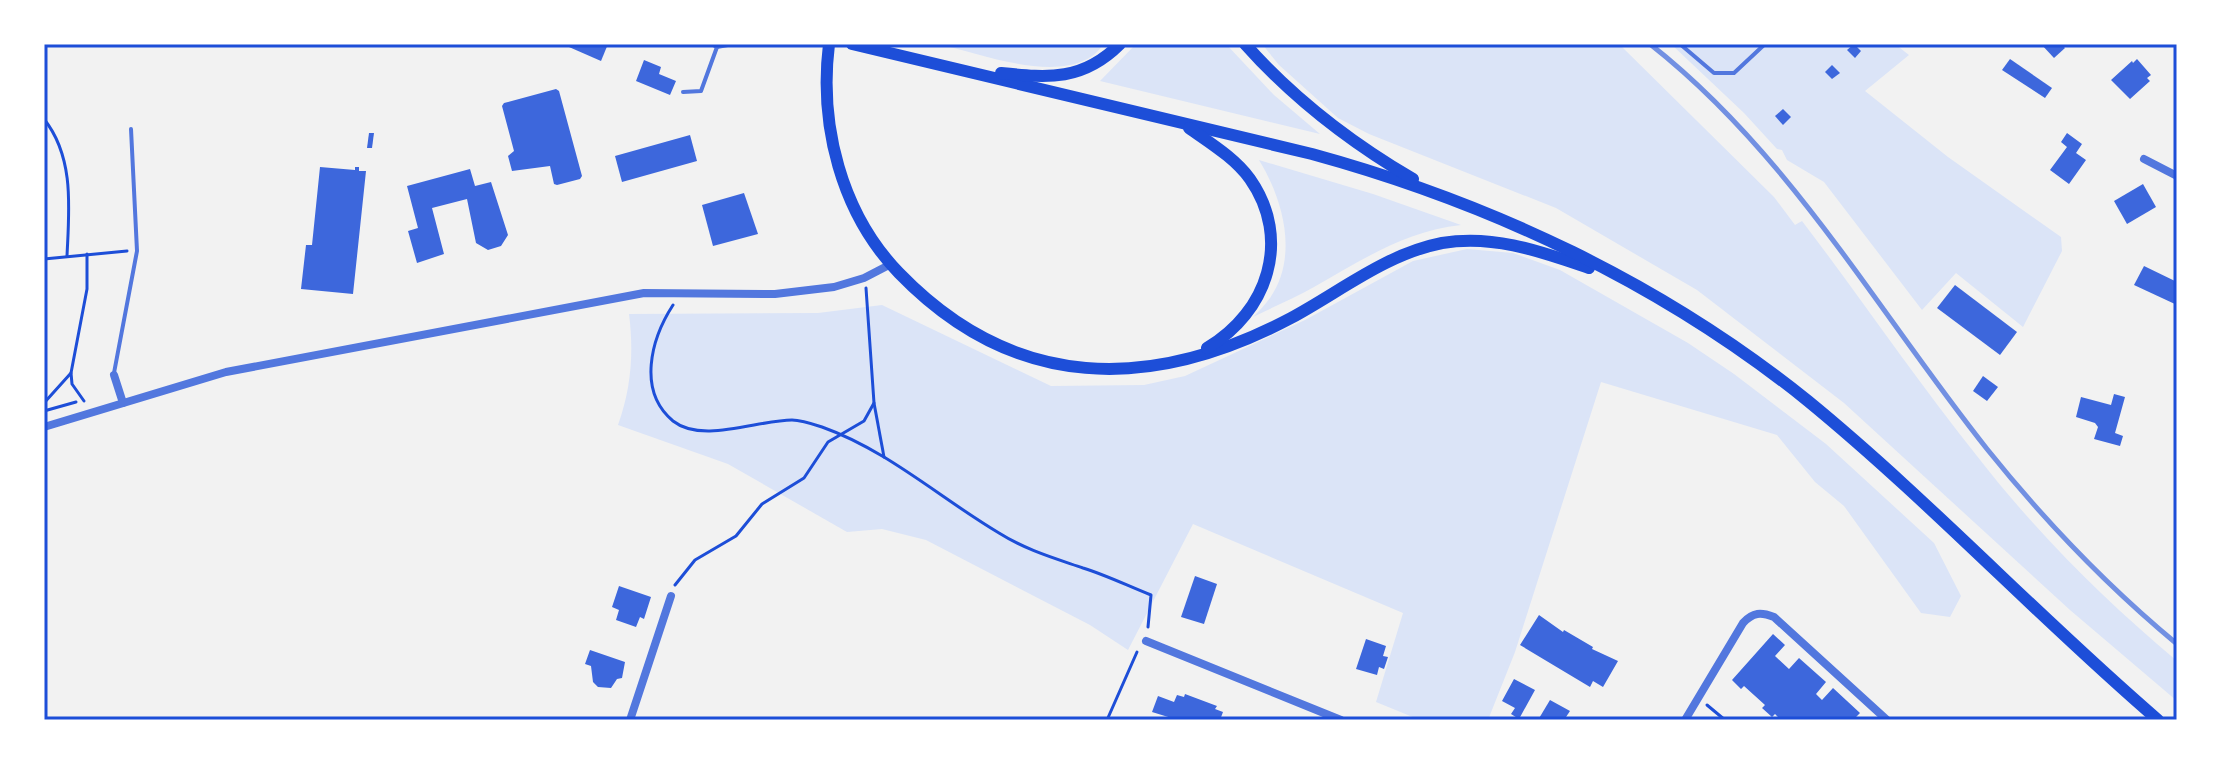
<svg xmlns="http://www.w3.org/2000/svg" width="2221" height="764" font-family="'Roboto Condensed',sans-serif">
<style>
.green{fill:#dbe4f7}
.building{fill:#3d67dc}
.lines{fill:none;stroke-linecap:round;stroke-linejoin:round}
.path{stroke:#1d4ed8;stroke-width:3}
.service{stroke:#5277de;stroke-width:4}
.minor{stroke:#5277de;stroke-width:8}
.secondary{stroke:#1d4ed8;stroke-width:12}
.rail{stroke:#7290e2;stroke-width:5}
.neatline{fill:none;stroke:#1d4ed8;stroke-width:3}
</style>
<rect width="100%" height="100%" fill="#f2f2f2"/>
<g class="green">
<path d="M939,44h165c-5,6 -11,13 -19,16 -39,19 -105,-6 -146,-16z"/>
<path d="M1136,44h90l48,51 46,39 -220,-53z"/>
<path d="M1262,44h357l155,153 21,28 7,-4c59,77 114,159 175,235 59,76 126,143 200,205v40l-107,-91 -226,-207 -147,-113 -141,-82 -187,-74 -31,-16 -59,-53z"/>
<path d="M1671,44h224l14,11 -44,36 83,66 113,80 1,14 -39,76 -67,-54 -34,37 -98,-128 -37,-22 -5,-10 -5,-1 -33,-36z"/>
<path d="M1259,160l114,34 88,31c-56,6 -99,35 -147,62 -19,11 -41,20 -61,30 6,-6 12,-12 17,-19 29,-42 13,-99 -11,-138z"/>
<path d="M1467,249l46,4 47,17 128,73 46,31 92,70 108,99 27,53 -11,21 -29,-4 -77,-107 -29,-24 -38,-47 -176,-53 -86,270 -27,68h-68l-44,-18 27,-89 -210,-89 -65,126 -38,-25 -164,-85 -44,-11 -35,3 -119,-68 -110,-39c13,-36 16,-72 11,-111l189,-1 64,-8 169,81 93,-1 41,-9 120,-56 108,-59z"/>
</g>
<g class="building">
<path d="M570,44h38l-7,17 -32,-14z"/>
<path d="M1854,44l7,7 -6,7 -8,-8z"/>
<path d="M2041,44h20l4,4 -11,10z"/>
<path d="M2010,59l42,29 -7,10 -43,-28z"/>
<path d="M2137,59l14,16 -4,3 3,3 -20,18 -19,-19 21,-19 1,2z"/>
<path d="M644,60l17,7 -2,7 17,7 -6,14 -34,-14z"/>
<path d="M1832,65l8,8 -8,6 -7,-7z"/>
<path d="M556,89l3,2 23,85 -2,3 -23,6 -3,-1 -4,-18 -38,5 -4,-15 6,-5 -12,-45 2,-3z"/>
<path d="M1783,109l8,8 -8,8 -8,-9z"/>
<path d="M369,133h5l-2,15h-5z"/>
<path d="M2067,133l15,11 -6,9 10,7 -17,24 -19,-14 17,-23 -6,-5z"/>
<path d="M690,135l7,26 -75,21 -7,-26z"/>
<path d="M320,167l35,3v-3h4v4h7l-13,123 -52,-5 5,-44h6z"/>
<path d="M470,169l5,17 16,-4 17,53 -7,11 -13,4 -12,-7 -9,-44 -35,9 12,46 -27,9 -9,-32 10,-3 -11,-42z"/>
<path d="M2143,184l13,23 -29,17 -13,-23z"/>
<path d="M744,193l14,41 -45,12 -11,-41z"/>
<path d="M2144,266l33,16v23l-43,-20z"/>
<path d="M1955,285l62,47 -17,23 -63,-47z"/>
<path d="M1983,376l15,11 -11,14 -14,-10z"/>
<path d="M2114,394l11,3 -10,36 8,3 -3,10 -26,-7 4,-12 -3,-4 -19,-6 5,-20 30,8z"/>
<path d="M1195,576l22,8 -13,40 -23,-7z"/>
<path d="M619,586l32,11 -7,22 -4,-2 -4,10 -20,-7 3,-10 -7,-3z"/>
<path d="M1539,615l24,17 1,-2 29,17 -1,2 26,12 -15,26 -10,-6 -3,6 -70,-42z"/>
<path d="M1773,634l12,11 -10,11 14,13 10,-11 27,24 -10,12 6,6 11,-12 27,25 -7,7h-72l-6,-6 -3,3 -10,-9 3,-3 -21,-19 -3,3 -9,-9z"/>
<path d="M1366,639l20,7 -3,10 5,1 -4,12 -5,-2 -2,8 -21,-6z"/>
<path d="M590,650l35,12 -3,16 -5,1 -6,9 -13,-1 -5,-5 -2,-16 -6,-2z"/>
<path d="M1514,679l21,11 -16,29 -8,-5 4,-6 -13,-7z"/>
<path d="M1185,694l32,12 -2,3 8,3 -3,8h-42l-26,-8 6,-16 16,6 3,-7 7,2z"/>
<path d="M1550,700l20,11 -6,9h-26z"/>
</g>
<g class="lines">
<g class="path">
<path d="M44,119c31,39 25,91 23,137"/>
<path d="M44,259l83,-8"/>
<path d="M673,305c-22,34 -36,86 0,116 29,23 85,-1 119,-1 9,0 21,4 30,7 65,23 118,71 177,106 27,17 55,25 84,35 23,7 45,18 68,27l-3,32"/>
<path d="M84,401l-12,-17 -1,-11 16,-84v-35"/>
<path d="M44,403l27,-30"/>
<path d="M874,403l10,54"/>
<path d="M44,411l32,-9"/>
<path d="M675,585l20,-25 41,-24 26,-32 42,-26 24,-36 36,-21 10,-18 -8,-115"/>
<path d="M1707,705l18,15"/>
<path d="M1107,720l30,-68"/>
</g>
<g class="service">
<path d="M711,44l6,3 16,-3"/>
<path d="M1680,44l34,29h20l31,-29"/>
<path d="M683,92l18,-1 16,-44"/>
<path d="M114,373l23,-122 -6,-122"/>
</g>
<g class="minor">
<path d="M2144,159l33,17"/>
<path d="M114,375l9,28"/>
<path d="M44,427l182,-55 418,-79 131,1 59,-7 30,-9 27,-14"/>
<path d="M1146,641l195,79"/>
<path d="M630,720l41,-124"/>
<path d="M1685,720l58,-97c10,-11 18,-11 31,-6l113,103"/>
</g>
<g class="secondary">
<path d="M829,44c-10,81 12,169 70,229 115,119 252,119 392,45 50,-27 95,-64 151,-75 52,-9 100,9 147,25"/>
<path d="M852,44l460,110c179,49 351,130 496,247 122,100 230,216 350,319"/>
<path d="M1245,44c48,54 105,98 168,135"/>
<path d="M1001,73c48,5 82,8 119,-29"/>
<path d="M1189,128c21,15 46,30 61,51 42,60 18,133 -43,169"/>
</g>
<path class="rail" d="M1650,44c140,110 228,268 337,405 57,71 120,137 190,195"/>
</g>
<rect width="2221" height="764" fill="none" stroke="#ffffff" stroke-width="92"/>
<rect x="46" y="46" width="2129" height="672" class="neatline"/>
</svg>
